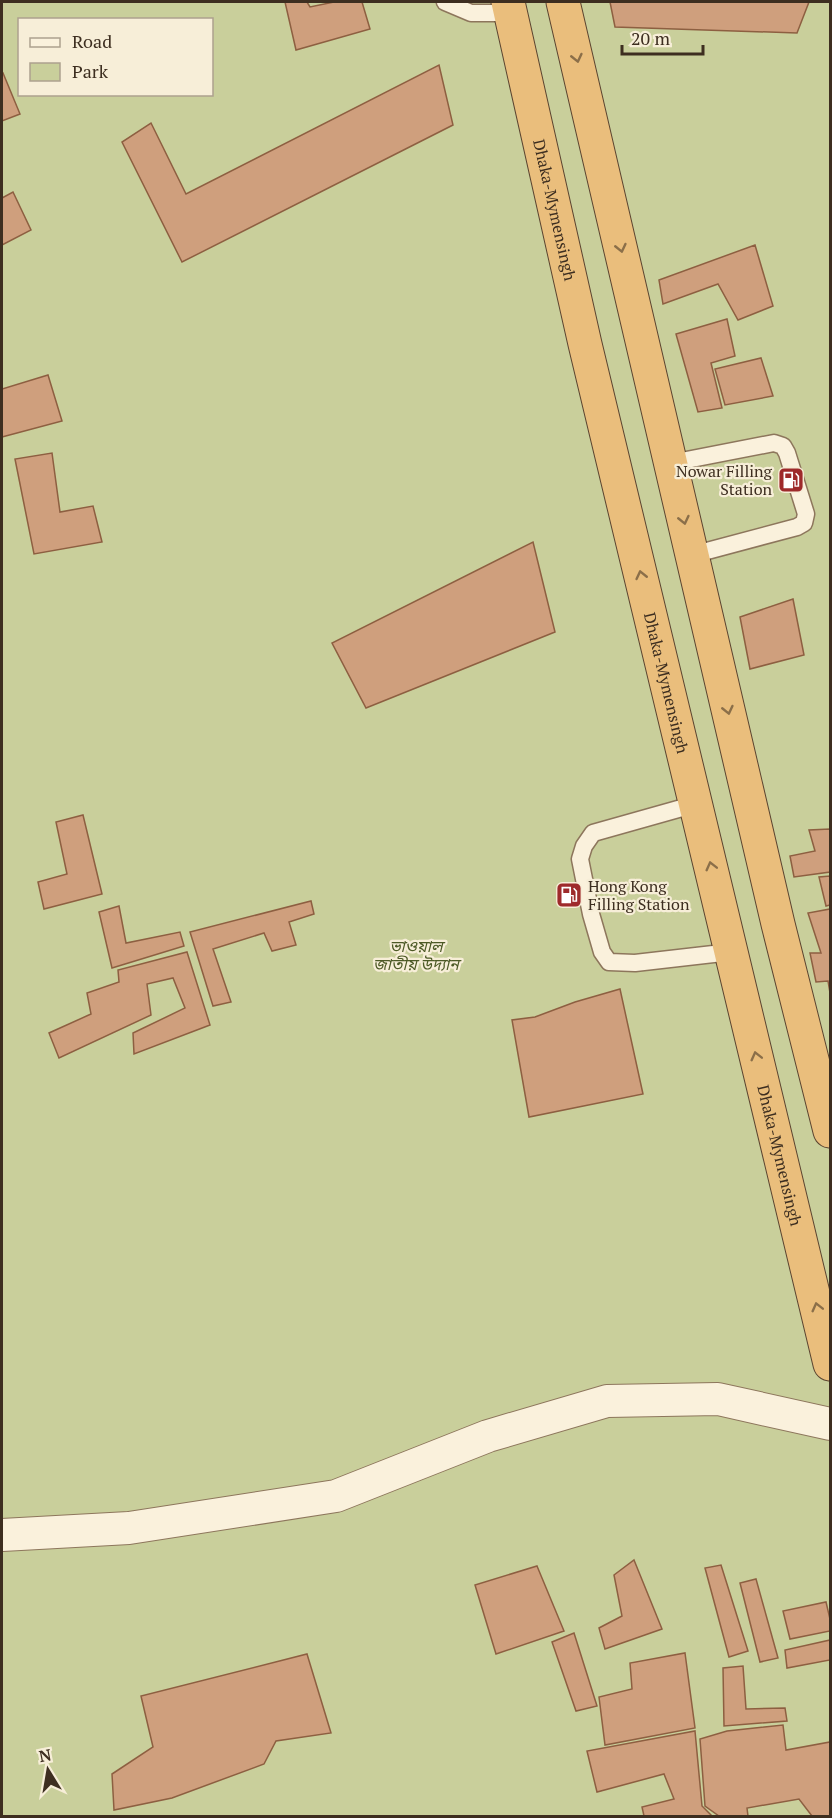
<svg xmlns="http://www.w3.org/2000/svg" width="832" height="1818" font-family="'PT Serif','Noto Sans Bengali',serif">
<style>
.green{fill:#c9cf9b;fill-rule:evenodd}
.building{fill:#cf9f7d;stroke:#8d5f41;stroke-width:1.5}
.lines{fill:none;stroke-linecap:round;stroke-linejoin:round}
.service-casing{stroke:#8d765c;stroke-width:19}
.minor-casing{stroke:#8d765c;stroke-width:34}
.trunk-casing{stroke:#5b4430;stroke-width:35}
.service{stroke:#faf1dc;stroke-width:16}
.minor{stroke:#faf1dc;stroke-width:32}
.trunk{stroke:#eabe7c;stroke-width:33}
.oneway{stroke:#8b6f49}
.labels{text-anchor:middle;stroke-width:4.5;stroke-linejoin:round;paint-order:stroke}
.street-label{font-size:16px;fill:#3d2e20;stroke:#f7eed8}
.poi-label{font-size:16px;fill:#3d2e20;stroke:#f7eed8;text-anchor:end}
.park-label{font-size:16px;font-style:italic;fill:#4d5a26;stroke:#f7eed8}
</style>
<rect width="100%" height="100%" fill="#f0e4c8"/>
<path class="green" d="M2,2h828v1814h-828zM20,20h192v74h-192z"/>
<g class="building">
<path d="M285,2h22l3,5 24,-5h28l8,27 -74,21z"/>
<path d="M610,2h199l-12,31 -182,-6z"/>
<path d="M439,65l14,60 -271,137 -60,-120 29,-19 35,71z"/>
<path d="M3,73l17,41 -18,7v-47z"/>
<path d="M13,192l18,38 -29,15v-47z"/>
<path d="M755,245l18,61 -35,14 -20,-36 -55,20 -4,-24z"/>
<path d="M727,319l8,37 -24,7 11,45 -24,4 -22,-78z"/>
<path d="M761,358l12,38 -48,9 -10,-36z"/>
<path d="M48,375l14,46 -60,16v-48z"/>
<path d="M52,453l8,59 33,-6 9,36 -68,12 -19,-95z"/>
<path d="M533,542l22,90 -189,76 -34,-65z"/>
<path d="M793,599l11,56 -54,14 -10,-52z"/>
<path d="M83,815l19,79 -58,15 -6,-27 29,-8 -11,-52z"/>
<path d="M830,829v43l-36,5 -4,-21 25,-5 -6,-21z"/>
<path d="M830,876v29l-4,1 -7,-29z"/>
<path d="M311,901l3,13 -25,8 7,23 -24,6 -8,-18 -51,16 18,53 -18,4 -23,-74z"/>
<path d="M119,906l7,37 54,-11 4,14 -72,22 -13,-56z"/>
<path d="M830,909v84l-2,-12 -12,1 -6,-29h11l-13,-40z"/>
<path d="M187,952l23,73 -76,29 -1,-21 52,-25 -12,-30 -26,6 4,31 -92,43 -10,-25 42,-19 -4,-21 32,-11 -1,-12z"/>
<path d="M620,989l23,105 -114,23 -17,-97 23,-3 40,-15z"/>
<path d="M634,1560l28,69 -57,20 -6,-21 23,-12 -8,-41z"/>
<path d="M721,1565l27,86 -19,6 -24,-89z"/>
<path d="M537,1566l27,65 -68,23 -21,-69z"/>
<path d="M756,1579l22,79 -18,4 -20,-79z"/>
<path d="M826,1602l4,17v12l-40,8 -7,-28z"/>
<path d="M574,1633l23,73 -21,5 -24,-69z"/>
<path d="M830,1640v20l-43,8 -2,-18z"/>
<path d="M685,1653l10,75 -90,17 -6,-48 33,-8 -2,-26z"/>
<path d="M307,1654l24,79 -55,8 -12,23 -92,34 -58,12 -2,-36 41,-27 -12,-51z"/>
<path d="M743,1666l3,43 39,-1 2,13 -63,5 -1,-58z"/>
<path d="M783,1725l3,25 44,-8v74h-18l-13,-17 -52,9 1,8h-29l-14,-10 -5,-67 27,-8z"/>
<path d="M695,1731l7,75 10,10h-68l-2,-9 32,-8 -10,-25 -67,18 -10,-41z"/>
</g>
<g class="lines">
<defs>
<g id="service">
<path d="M445,2l26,11h40"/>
<path d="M671,463l103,-20 9,3 4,7 19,61 -2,9 -7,4 -105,28"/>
<path d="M696,804l-103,29 -9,13 -4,13 11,55 11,38 7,10 26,1 96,-11"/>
</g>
<path id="minor" d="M2,1535l127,-7 207,-32 152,-60 119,-35 111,-2 112,25"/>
<g id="trunk">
<path id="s1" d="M508,2l77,342 245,1020"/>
<path d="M563,2l215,922 52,207"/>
</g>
</defs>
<use href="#service" class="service-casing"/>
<use href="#minor" class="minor-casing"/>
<use href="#trunk" class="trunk-casing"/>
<use href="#service" class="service"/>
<use href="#minor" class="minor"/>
<use href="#trunk" class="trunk"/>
</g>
<defs><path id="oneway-chevron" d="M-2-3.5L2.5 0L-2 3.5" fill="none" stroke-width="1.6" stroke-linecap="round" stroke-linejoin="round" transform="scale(1.5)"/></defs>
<g class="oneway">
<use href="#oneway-chevron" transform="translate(577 58) rotate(77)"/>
<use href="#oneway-chevron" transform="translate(621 248) rotate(77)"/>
<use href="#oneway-chevron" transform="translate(684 520) rotate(77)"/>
<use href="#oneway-chevron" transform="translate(641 575) rotate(-103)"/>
<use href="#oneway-chevron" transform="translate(728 710) rotate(77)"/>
<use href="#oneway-chevron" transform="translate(711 866) rotate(-104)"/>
<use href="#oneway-chevron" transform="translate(756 1056) rotate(-104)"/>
<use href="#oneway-chevron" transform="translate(817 1307) rotate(-104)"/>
</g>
<defs>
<symbol id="fuel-square" viewBox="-11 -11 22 22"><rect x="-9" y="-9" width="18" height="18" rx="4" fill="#9e2a2b" stroke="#f7eed8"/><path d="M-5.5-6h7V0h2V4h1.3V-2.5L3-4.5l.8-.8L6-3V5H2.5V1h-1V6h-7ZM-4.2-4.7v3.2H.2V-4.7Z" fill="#fff"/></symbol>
</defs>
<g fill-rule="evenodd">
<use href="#fuel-square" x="776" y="465" width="30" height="30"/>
<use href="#fuel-square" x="554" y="880" width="30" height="30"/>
</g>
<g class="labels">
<g class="street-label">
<text dy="6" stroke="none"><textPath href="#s1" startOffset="213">Dhaka-Mymensingh</textPath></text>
<text dy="6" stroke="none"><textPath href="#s1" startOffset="699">Dhaka-Mymensingh</textPath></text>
<text dy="6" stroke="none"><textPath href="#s1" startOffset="1185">Dhaka-Mymensingh</textPath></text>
</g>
<g class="poi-label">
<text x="772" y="477">Nowar Filling<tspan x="772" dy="18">Station</tspan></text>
<text x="588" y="892" text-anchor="start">Hong Kong<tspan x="588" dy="18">Filling Station</tspan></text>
</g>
<g class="park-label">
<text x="416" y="952">ভাওয়াল<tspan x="416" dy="18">জাতীয় উদ্যান</tspan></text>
</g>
</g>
<rect width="832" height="1818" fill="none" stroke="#3d2e20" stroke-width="6"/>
<rect x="18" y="18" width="195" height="78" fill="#f7eed8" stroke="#ada18e" stroke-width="1.5"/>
<rect x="30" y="38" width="30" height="9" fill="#faf1dc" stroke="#ada18e" stroke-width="1.5"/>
<text x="72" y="48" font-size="18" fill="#3d2e20">Road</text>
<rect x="30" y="63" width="30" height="18" fill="#c9cf9b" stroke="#ada18e" stroke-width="1.5"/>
<text x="72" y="78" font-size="18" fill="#3d2e20">Park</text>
<g transform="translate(48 1770) rotate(349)" stroke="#f7eed8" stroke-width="4.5" paint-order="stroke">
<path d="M0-4.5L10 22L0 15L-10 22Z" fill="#3d2e20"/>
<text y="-9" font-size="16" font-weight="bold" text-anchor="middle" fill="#3d2e20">N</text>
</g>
<path d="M622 45v9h81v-9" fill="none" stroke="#3d2e20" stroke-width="3"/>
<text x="631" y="45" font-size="18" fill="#3d2e20" stroke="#f7eed8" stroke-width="4.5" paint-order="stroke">20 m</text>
</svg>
